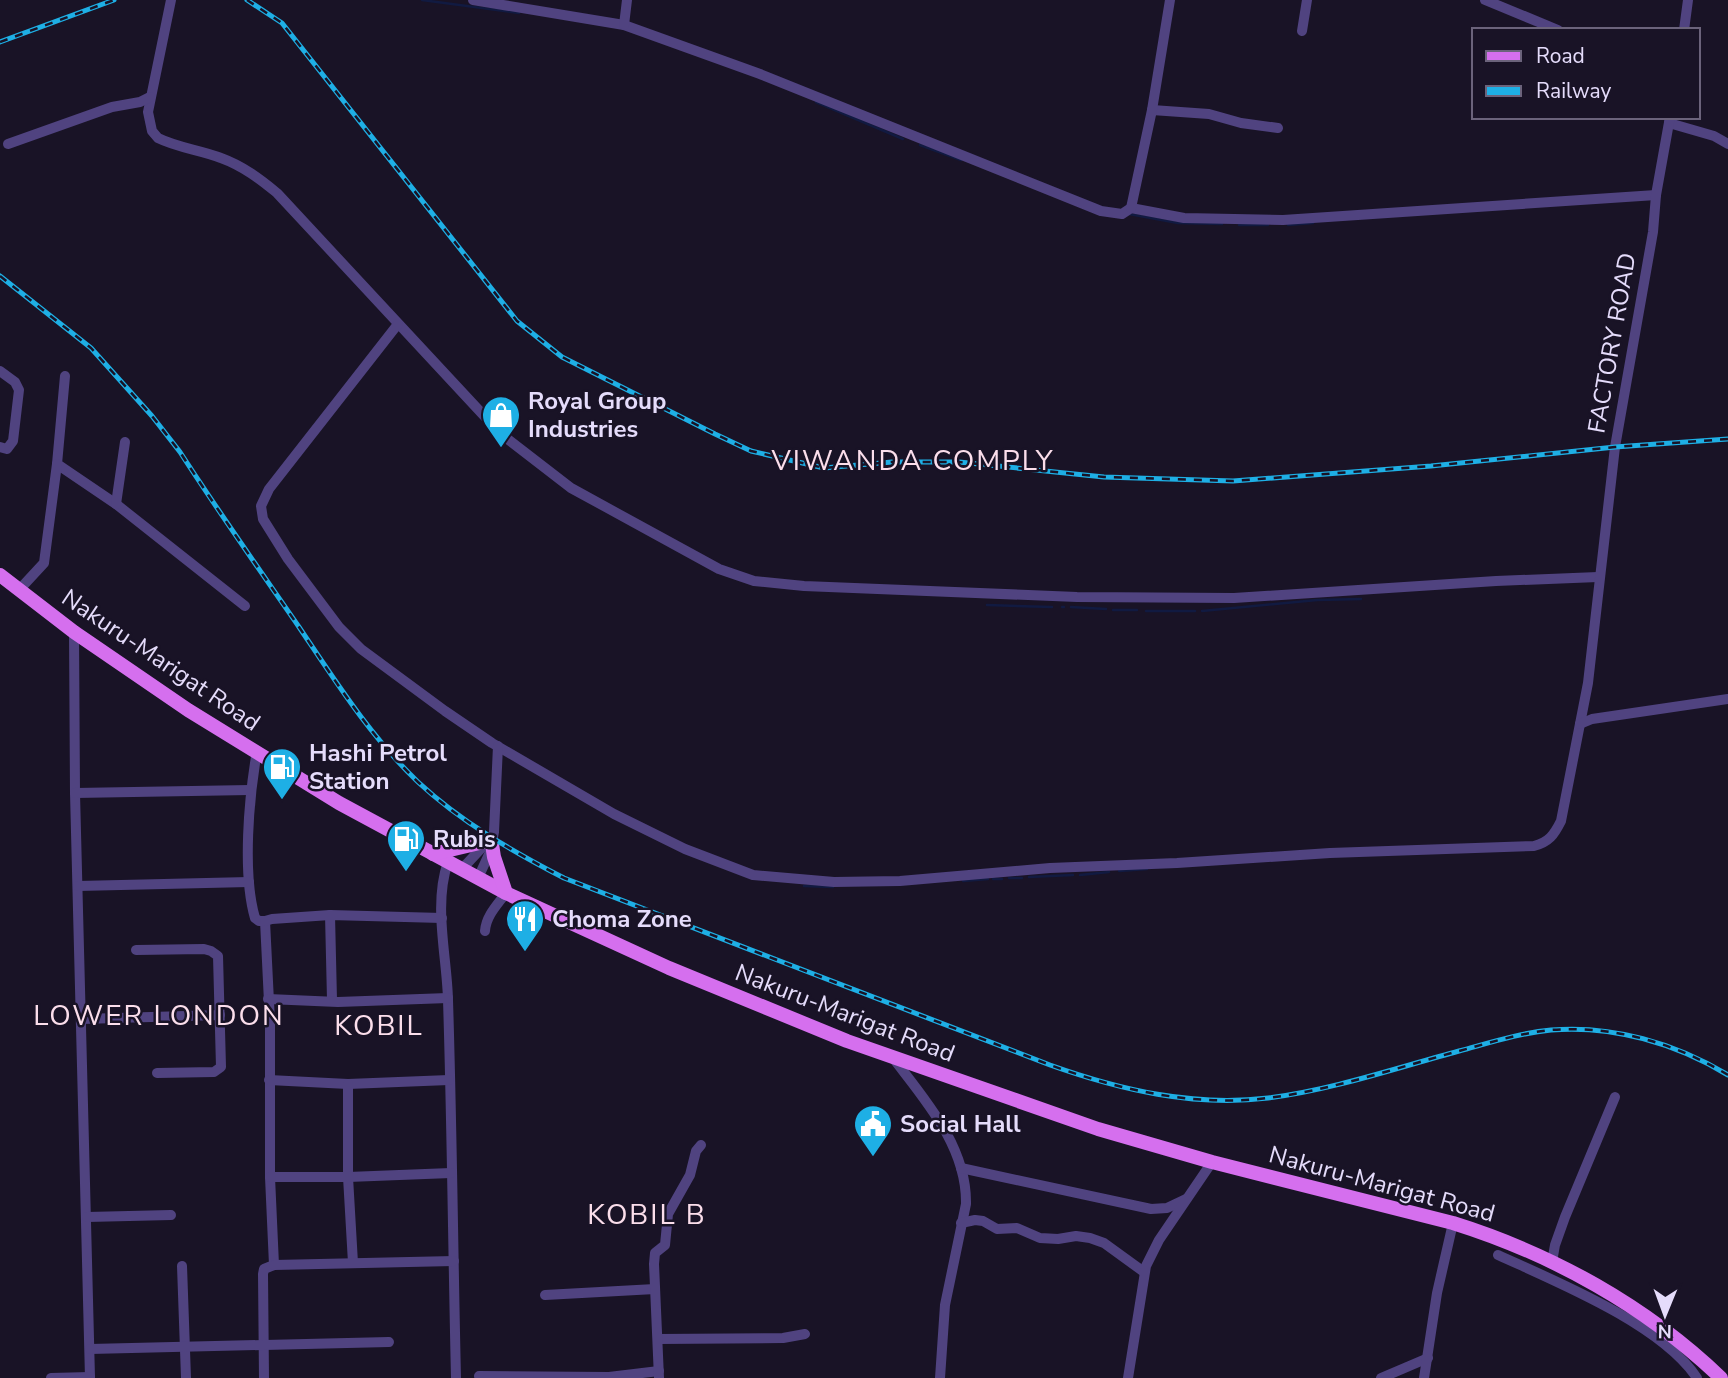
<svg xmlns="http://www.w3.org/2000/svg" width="1728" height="1378" font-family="'Nunito Sans',sans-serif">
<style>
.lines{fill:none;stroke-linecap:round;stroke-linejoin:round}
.stream{stroke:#111a41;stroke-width:2.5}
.minor{stroke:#504380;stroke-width:10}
.major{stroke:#d56fee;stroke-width:14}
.rail-casing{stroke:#1eafe5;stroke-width:5}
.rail{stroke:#191326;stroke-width:2.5;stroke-dasharray:8;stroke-linecap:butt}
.labels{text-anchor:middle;stroke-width:5;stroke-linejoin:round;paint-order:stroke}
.street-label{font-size:24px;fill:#e5dcfb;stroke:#191326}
.poi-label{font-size:24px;font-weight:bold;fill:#e5dcfb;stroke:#191326;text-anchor:start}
.quarter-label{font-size:28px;letter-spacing:2px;fill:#fbdeeb;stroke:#191326}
</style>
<rect width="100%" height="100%" fill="#191326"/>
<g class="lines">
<g class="stream">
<path d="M422,0l97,13"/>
<path d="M816,102l87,37"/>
<path d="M920,145l41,15"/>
<path d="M1129,214l49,9 44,1"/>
<path d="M1239,225h29"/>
<path d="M1288,225l25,-2"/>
<path d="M987,605l65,2"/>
<path d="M1062,607h2"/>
<path d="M1071,607l35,2"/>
<path d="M1113,610h24"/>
<path d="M1146,611h49"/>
<path d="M1202,611l115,-11 44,-1"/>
<path d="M1119,871l28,-2"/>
<path d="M1080,875l29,-3"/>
<path d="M1029,877l44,-2"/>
<path d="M1009,878h13"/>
<path d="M993,879h9"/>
<path d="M963,881l25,-2"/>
<path d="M804,886l29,1"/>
</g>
<g class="minor">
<path d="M171,0l-23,112 4,19 6,7c20,10 43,12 63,20 22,8 39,21 56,35l224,241 70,54 148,81 35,12 50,5 273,11 157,1 262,-17 102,-4"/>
<path d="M473,0l151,25 136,49 341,137 21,3 9,-6 53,10 99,2 373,-25"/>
<path d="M1485,0l73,30"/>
<path d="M624,25l3,-25"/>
<path d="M1684,30l4,-30"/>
<path d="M1302,31l5,-31"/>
<path d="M1152,110l57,4 32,9 37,5"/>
<path d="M1669,123l45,13 14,8"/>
<path d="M8,144l104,-37 28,-5 10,-5"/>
<path d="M1131,208l21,-98 18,-110"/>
<path d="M398,324l-129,165 -8,17 2,13 25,40 51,68 22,22 84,62 47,32 122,71 71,35 68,26 81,7 66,-1 150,-13 127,-5 153,-10 204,-7c15,-4 20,-11 27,-25l27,-138 27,-236 38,-215 3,-37 14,-78"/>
<path d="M0,371l15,11 4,8 -6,51 -6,8 -7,-2"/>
<path d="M65,376l-8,88 59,40 129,102"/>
<path d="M116,504l9,-62"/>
<path d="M19,590l25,-27 13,-99"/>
<path d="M74,632l1,161 15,585"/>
<path d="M1580,724l12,-5 136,-20"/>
<path d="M257,751c-8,46 -15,122 -2,167l4,3h6l5,101v155l4,88 -10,4 -1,5 1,104"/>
<path d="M75,793l175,-3"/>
<path d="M448,862c-15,43 -1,94 0,138 4,126 5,252 8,378"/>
<path d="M461,870l27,-29"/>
<path d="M478,878l12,-26 4,-20 4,-86"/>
<path d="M78,886l171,-4"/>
<path d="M330,915l2,85"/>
<path d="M265,921l7,-2 58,-4 112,3"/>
<path d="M485,931c1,-15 12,-26 21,-38"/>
<path d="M136,950l68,-1 7,2 7,5 3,111 -7,5 -57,1"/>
<path d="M268,999l70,3 110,-4"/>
<path d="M82,1019l138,-4"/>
<path d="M893,1058c33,43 74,89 73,146l-21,101 -5,73"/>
<path d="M269,1080l79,4 101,-4"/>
<path d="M348,1084v93l5,86"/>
<path d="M961,1168l190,41 16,-1 19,-9"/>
<path d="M270,1177h78l103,-4"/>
<path d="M87,1217l84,-2"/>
<path d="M961,1223l14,-3 8,1 14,8 20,-1 23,10 18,1 18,-3 14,2 14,5 40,29"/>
<path d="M1498,1255c59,27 163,69 199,123"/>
<path d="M1552,1262l3,-17 10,-28 50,-120"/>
<path d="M274,1265l180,-4"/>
<path d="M182,1266l4,112"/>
<path d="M545,1295l110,-6"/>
<path d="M658,1339l125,-1 22,-4"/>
<path d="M90,1349l299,-7"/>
<path d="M479,1376l130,1 50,-6"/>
<path d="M51,1378l39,-1"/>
<path d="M659,1378l-5,-114 1,-11 10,-8 3,-31 22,-39 6,-24 5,-6"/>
<path d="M1128,1378l18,-112 13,-26 53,-78"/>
<path d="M1381,1378l47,-20"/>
<path d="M1424,1378l13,-85 16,-70"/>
</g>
<g class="major">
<path d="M0,575l74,57 114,78 151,93 167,90 163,75 178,73 251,88 114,33 241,61c99,31 193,83 268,155"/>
<path d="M492,844l2,13 12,36"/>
<path d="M433,854l55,-13"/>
</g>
<defs>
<g id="rail">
<path d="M247,0l35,23 235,298 45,36 153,77 36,17 73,17 68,-6h67l145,15 129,4 198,-15 184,-19 113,-8"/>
<path d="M0,42l114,-42"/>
<path d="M0,276l91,72 61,68 28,36c38,59 79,117 119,175 37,55 71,109 119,155 43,40 94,69 146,96l486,187c70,25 144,42 218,33 64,-8 128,-30 191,-47 30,-8 61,-18 92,-21 62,-5 124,13 177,45"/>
</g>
</defs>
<use href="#rail" class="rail-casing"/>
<use href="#rail" class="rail"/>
</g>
<defs>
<symbol id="shop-pin" viewBox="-11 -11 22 30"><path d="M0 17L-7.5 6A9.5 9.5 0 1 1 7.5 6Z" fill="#1eafe5" stroke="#191326"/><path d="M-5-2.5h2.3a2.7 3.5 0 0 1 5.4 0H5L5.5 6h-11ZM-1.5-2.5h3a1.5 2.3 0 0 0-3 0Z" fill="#fff"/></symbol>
<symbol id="fuel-pin" viewBox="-11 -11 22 30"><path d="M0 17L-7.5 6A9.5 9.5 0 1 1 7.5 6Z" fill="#1eafe5" stroke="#191326"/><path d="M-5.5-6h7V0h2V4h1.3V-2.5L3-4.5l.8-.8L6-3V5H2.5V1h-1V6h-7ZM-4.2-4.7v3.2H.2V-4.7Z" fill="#fff"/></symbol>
<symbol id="restaurant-pin" viewBox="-11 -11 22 30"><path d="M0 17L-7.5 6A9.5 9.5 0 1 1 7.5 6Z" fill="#1eafe5" stroke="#191326"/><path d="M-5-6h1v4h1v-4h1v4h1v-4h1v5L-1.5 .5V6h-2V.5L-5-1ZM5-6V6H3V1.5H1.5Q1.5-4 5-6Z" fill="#fff"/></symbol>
<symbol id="civic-pin" viewBox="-11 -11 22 30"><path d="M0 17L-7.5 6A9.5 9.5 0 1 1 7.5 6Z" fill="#1eafe5" stroke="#191326"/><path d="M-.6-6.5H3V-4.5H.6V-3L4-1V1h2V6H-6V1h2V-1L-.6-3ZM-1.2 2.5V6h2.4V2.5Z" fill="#fff"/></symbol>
</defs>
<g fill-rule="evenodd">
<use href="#shop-pin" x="479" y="393" width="44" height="60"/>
<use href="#fuel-pin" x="260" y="745" width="44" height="60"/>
<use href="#fuel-pin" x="384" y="817" width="44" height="60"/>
<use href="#restaurant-pin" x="503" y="897" width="44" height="60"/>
<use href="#civic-pin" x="851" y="1102" width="44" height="60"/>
</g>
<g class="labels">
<g class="street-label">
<text transform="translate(1612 343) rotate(-80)" y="8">FACTORY ROAD</text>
<text transform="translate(161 660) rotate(34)" y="8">Nakuru-Marigat Road</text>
<text transform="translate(845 1013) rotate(21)" y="8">Nakuru-Marigat Road</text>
<text transform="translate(1382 1184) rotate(15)" y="8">Nakuru-Marigat Road</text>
</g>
<g class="poi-label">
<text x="528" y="409">Royal Group<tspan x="528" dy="28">Industries</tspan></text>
<text x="309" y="761">Hashi Petrol<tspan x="309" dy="28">Station</tspan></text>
<text x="433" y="847">Rubis</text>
<text x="552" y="927">Choma Zone</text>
<text x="900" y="1132">Social Hall</text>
</g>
<g class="quarter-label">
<text x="913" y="470">VIWANDA COMPLY</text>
<text x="159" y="1025">LOWER LONDON</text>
<text x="379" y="1035">KOBIL</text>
<text x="647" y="1224">KOBIL B</text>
</g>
</g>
<rect x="1472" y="28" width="228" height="91" fill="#191326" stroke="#6b637b" stroke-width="2"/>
<rect x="1486" y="51" width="35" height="10" fill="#d56fee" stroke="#6b637b" stroke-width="2"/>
<text x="1536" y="63" font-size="21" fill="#e5dcfb">Road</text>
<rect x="1486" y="86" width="35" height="10" fill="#1eafe5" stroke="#6b637b" stroke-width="2"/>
<text x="1536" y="98" font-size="21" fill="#e5dcfb">Railway</text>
<g transform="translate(1665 1315) rotate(181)" stroke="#191326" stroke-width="5" paint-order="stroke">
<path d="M0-5L12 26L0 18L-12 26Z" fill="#e5dcfb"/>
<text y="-10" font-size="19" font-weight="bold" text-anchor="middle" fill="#e5dcfb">N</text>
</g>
</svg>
